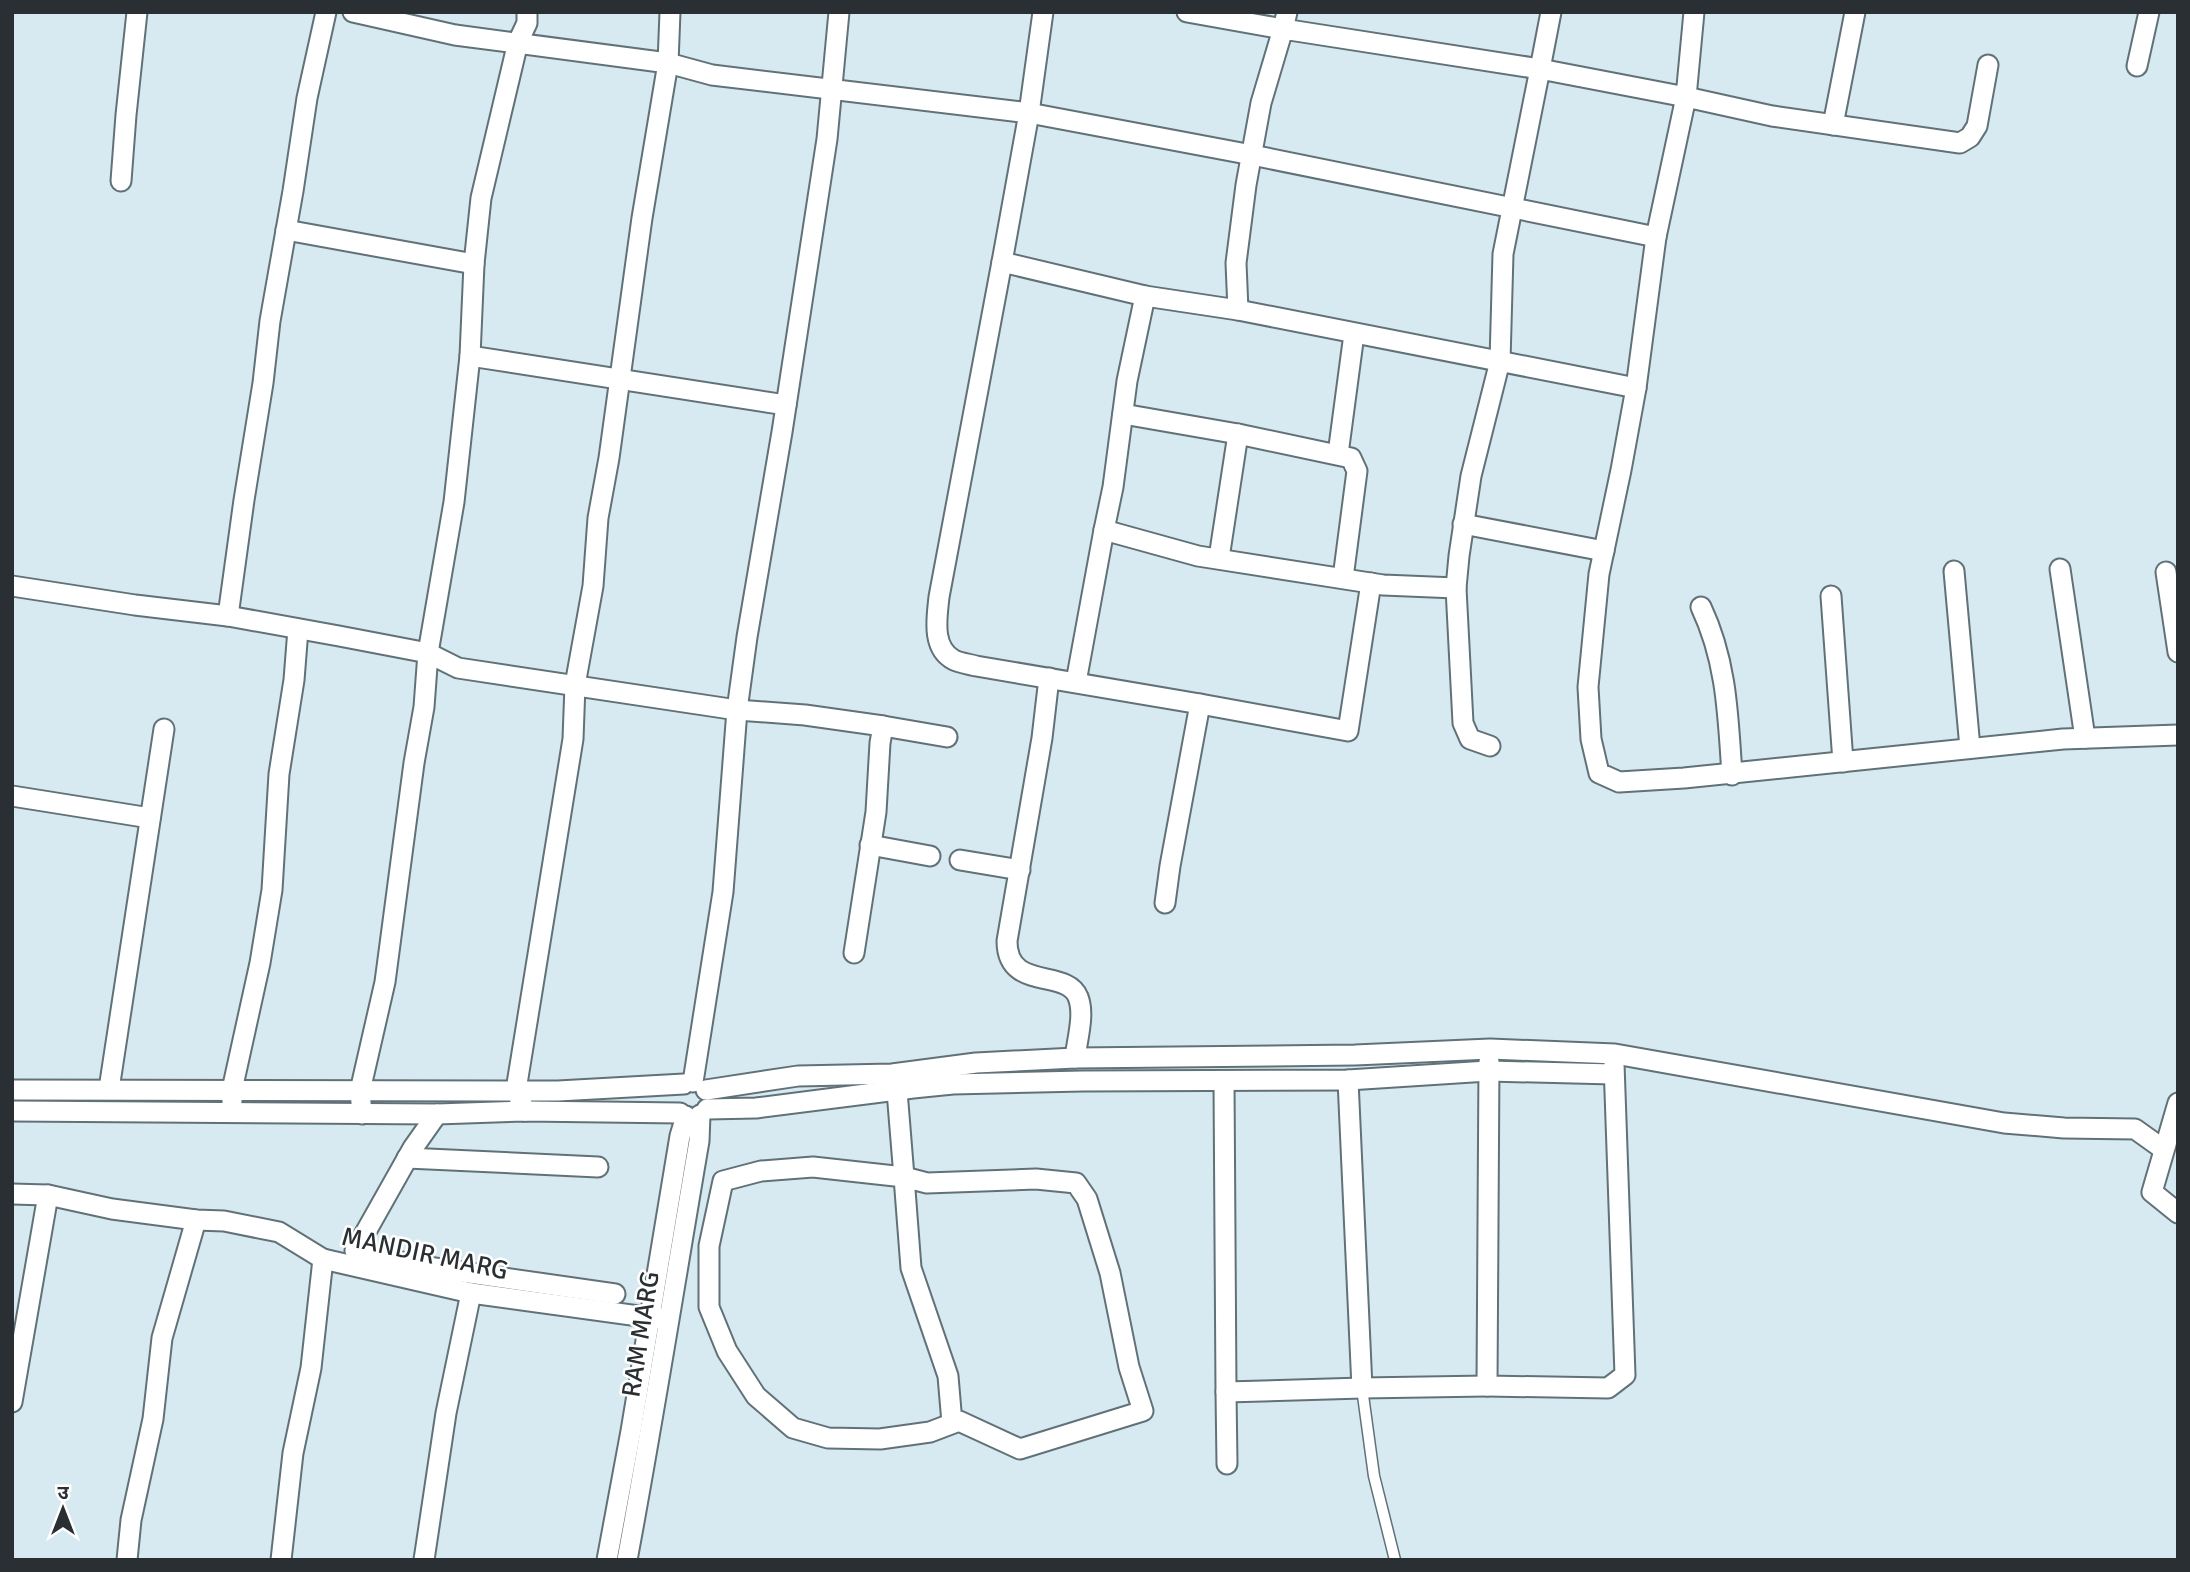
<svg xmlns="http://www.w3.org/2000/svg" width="2190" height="1572" font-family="Signika,'Noto Sans Devanagari',sans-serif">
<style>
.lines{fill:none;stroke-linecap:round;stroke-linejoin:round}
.service-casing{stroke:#617178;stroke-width:13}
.minor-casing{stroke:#617178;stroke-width:23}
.service{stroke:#fff;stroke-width:10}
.minor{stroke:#fff;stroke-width:19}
.labels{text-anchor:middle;stroke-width:5;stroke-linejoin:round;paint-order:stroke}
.street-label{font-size:26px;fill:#292f32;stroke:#fff}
</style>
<rect width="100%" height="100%" fill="#d7e9f1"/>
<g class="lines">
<defs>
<path id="service" d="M1362,1388l12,88 21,84"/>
<g id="minor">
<path d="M353,12l102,23 213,28 44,12 317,38 223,42 404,82"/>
<path d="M1187,12l96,17 4,-17"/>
<path d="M1988,65l-11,61 -7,11 -10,6 -188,-27 -86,-19 -30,140 -20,151 -15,82 -22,104 -11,113 3,52 8,34 20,9 65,-4 379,-39 115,-4"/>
<path d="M2137,66l12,-54"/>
<path d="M1833,125l22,-113"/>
<path d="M121,181l5,-66 11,-103"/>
<path d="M286,230l188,34"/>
<path d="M1002,262l27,-149 14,-101"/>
<path d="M1145,296l-18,85 -14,106 -9,43 94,26 185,29 73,3"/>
<path d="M1238,310l-2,-47 10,-78 15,-82 22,-74 257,40 11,-57"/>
<path d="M470,356l316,49"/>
<path d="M1123,414l115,20 113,24 6,13 -14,107"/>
<path d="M1338,454l16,-120"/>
<path d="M1463,524l141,27"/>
<path d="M1219,558l19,-124"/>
<path d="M2060,569l25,169"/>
<path d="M1954,571l16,177"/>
<path d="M2166,572l12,80"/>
<path d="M12,586l123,19 93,11 111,20 89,17 30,15 279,42 68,5 78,11 -3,17 -4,69 -22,141"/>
<path d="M1831,596l12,166"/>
<path d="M1701,607c26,55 27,109 31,168"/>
<path d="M228,616l16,-116 19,-117 7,-62 23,-130 14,-93 19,-86"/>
<path d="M1049,678l-7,60 -35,203c0,51 60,27 71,56 7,17 -1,43 -3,61"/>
<path d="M1076,682l28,-152"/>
<path d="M1200,704l148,27 23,-148"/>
<path d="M883,726l64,11"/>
<path d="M1490,746l-20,-7 -7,-16 -7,-135 3,-32 12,-80 29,-115 3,-107 37,-185 146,28 8,-85"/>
<path d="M12,796l138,22"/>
<path d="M870,845l60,11"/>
<path d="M960,860l60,10"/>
<path d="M1165,903l5,-37 30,-162 -224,-38c-7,-2 -16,-3 -22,-6 -23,-12 -17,-43 -15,-63l63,-335 143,34 93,14 398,78"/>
<path d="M1489,1061l-2,325 121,2 17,-13 -11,-311"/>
<path d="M1348,1080l14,308 125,-2"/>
<path d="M1224,1081l2,311 136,-4"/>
<path d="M693,1082l30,-190 14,-182 10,-73 35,-205 45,-293 12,-127"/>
<path d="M109,1089l55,-360"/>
<path d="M12,1090l546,1 126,-7"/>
<path d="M706,1090l92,-14 94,-2 84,-11 99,-5 280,-3 135,-6 125,5 389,69 60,5 71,1 28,20"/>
<path d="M897,1091l7,86 -91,-10 -52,4 -38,10 -14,65v61l18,44 29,45 37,32 35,10 52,1 50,-7 29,-11 61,28 123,-38 -14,-44 -19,-94 -23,-74 -11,-16 -40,-4 -109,4 -23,-6 7,91 37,108 4,47"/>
<path d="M232,1102v-12l28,-127 12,-73 7,-116 15,-94 4,-51"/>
<path d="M2178,1103l-26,89 26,21"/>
<path d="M707,1109l49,-1 157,-20 40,-4 130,-3 265,-1 140,-9 125,3"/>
<path d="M12,1111l425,3 88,-3 155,2"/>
<path d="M525,1111l-9,-21 57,-351 2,-54 18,-99 5,-68 11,-60 33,-240 26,-155 2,-51"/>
<path d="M362,1114l-2,-23 25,-109 29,-219 10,-56 4,-54 26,-151 16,-146 4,-92 7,-66 37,-156 9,-19v-11"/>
<path d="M437,1114l-24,34 -58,103 59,14 201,29"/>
<path d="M407,1158l191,9"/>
<path d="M12,1194l36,1 64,14 84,11 28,1 55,11 44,27 148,34 197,27"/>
<path d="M1226,1392l1,72"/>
<path d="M12,1402l36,-207"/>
<path d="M127,1560l4,-40 22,-101 9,-81 34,-118"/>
<path d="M281,1560l12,-107 18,-85 12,-109"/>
<path d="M424,1560l22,-147 25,-120"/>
<path d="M607,1560l24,-129 49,-295 6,-20"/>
<path d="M627,1560c26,-139 48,-279 72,-419l1,-26"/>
</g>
</defs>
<use href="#service" class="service-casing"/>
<use href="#minor" class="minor-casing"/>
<use href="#service" class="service"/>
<use href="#minor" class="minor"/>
</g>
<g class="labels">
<g class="street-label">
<text transform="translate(425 1253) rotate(12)" y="9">MANDIR MARG</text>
<text transform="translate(640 1334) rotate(-81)" y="9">RAM MARG</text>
</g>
</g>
<rect width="2190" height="1572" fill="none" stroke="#292f32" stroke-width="28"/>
<g transform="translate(63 1509)" stroke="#ffffff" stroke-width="5" paint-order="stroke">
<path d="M0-5L12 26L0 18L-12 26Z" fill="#292f32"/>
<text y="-10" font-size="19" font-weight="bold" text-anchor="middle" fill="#292f32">उ</text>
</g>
</svg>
